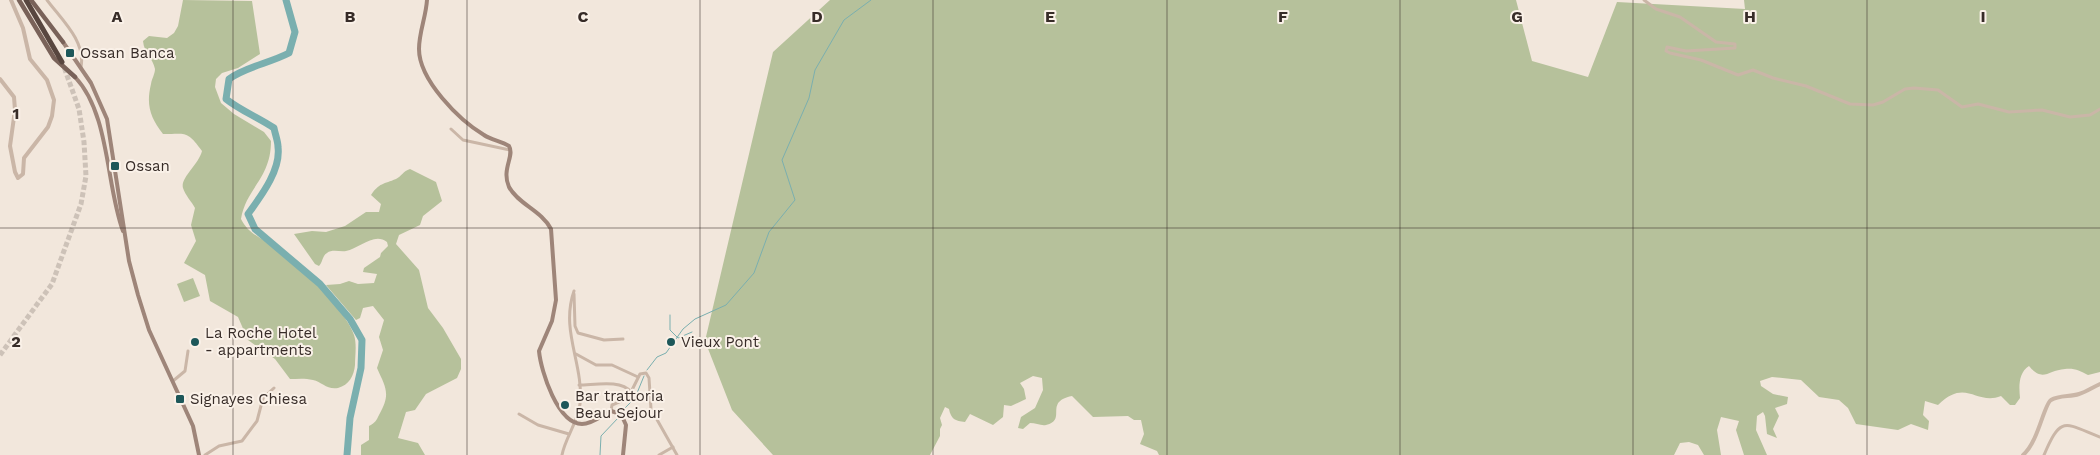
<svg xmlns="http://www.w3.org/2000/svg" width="2100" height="455" font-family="'Work Sans',sans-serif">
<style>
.green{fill:#b6c19b}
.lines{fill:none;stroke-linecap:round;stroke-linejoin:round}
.stream{stroke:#7aafaf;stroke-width:1}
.river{stroke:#7aafaf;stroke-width:7}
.motorway-tunnel{stroke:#cdc2b8;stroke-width:5;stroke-dasharray:5 2.5;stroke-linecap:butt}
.minor{stroke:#cab6a7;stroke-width:3}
.tertiary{stroke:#cab6a7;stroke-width:4}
.secondary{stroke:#9e8579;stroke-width:4}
.primary{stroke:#796259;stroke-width:4.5}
.motorway{stroke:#58463f;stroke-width:5}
.grid{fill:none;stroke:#372c28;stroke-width:1;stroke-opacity:0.55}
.poi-dot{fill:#1d5759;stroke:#faf1e8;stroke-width:2}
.labels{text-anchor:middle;stroke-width:4;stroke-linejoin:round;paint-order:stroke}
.poi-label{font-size:15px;fill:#372c28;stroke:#faf1e8;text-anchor:start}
.grid-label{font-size:16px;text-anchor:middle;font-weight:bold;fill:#372c28;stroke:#faf1e8;stroke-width:4;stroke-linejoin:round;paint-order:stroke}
</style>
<rect width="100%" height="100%" fill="#f2e7dc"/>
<g class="green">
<path d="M183,0l69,1 8,53 -22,14 -16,5 -6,6 -1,8 6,16 13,11 30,18 7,9c0,38 -25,47 -30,78 7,14 18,18 31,26 23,13 74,65 82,90 3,9 1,21 1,30 -1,11 -6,20 -17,23 -11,2 -16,-6 -25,-8 -8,-2 -16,-1 -23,-1l-15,-20 -27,-19 -10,-23 -28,-16 -5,-26 -21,-12 12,-22 -5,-16 4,-17c-3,-6 -10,-13 -12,-20 -3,-10 16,-24 19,-37 -15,-21 -16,-17 -39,-17 -13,-17 -17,-29 -12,-50 1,-6 4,-10 4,-15 -2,-11 -11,-16 -12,-28l6,-5 18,2 7,-5 4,-7z"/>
<path d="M830,0h686l16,61 56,16 29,-75 128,7 -1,-9h356v372l-12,3c-8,-4 -13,-7 -23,-6 -17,1 -22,14 -36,-3 -11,7 -10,21 -9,32l-5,7h-5l-9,-9c-25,10 -35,-19 -63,9l-13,-4 -2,14 6,6 -1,9 -17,-6 -13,6 -42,-6 -8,-16 -9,-8 -20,-3 -18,-17 -29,-3 -12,4 1,5 12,8 15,3 -1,7 -12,4 4,8 -6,13 4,9 -10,-4 -2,-18 -2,-4 -6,4 -1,14 11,25h-23l-8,-25 3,-9 -18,-4 -4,13 4,25h-17l-6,-10 -9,-3 -9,1 -6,12h-515l-2,-4 -17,-7 4,-10 -3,-14h-7l-6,-4 -35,1 -21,-21c-29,6 -4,24 -26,29 -5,1 -10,-2 -16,-2l-7,6 -5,-1 3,-11 14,-9 8,-18 -1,-12 -9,-2 -13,7 4,6 2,10 -15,7 -7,-1 -1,12 -10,8 -23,-11 -5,8c-10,-1 -14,-3 -16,-13l-4,-2 -5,11 2,7 -2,4v7l-10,19h-157l-41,-45 -27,-69 68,-289z"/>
<path d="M410,169l26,13 6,19 -19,15 -3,9 -21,10 -3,9 23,26 9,38 15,20 18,31v10l-4,9 -31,16 -11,16 -9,2 -8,26 20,5 7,12h-64v-10l8,-5v-14c7,-4 7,-5 10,-11 12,-21 7,-27 -2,-47l6,-18 -4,-13 5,-17 -11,-14 -10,2 -3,10 -4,2 -30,-35 14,-1 9,-3 9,3 16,-1 3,-9 -14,-2 1,-4 16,-11 1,-4 7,-7 -1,-4c-13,-10 -28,7 -41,9 -6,1 -14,-2 -19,2 -5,3 -4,9 -8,13l-4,-2 -21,-30 18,-3 14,1 19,-6 21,-14h13l2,-8 -10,-9c8,-12 13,-11 25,-16 6,-3 7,-8 14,-10z"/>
<path d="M193,278l7,18 -16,6 -7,-18z"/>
</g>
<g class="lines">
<g class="stream">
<path d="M670,315v15l8,8 14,-6"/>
<path d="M647,370l10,-13 9,-4 17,-24 12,-10 31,-14 28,-32 15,-41 26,-32 -13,-40 27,-62 6,-28 29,-50 27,-20"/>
<path d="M621,412l14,-14 9,-22"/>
<path d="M600,455l1,-19 18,-19"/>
</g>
<path class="river" d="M286,0l9,32 -6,21c-19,10 -44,14 -60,26l-3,20c15,12 32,18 48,29 1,6 4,13 4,19 3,23 -17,49 -30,67l7,15 65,55 30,35 12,21 -1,28 -11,50 -3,37"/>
<path class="motorway-tunnel" d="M0,355l52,-71 29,-80 5,-28 -2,-34 -5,-33 -15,-42"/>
<g class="minor">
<path d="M47,0c14,19 39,41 34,67"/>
<path d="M1644,0l12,9 24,8 36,25 19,2v4l-49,3 -19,-4 -1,4 4,2 31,7 37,15 15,-5 20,8 33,8 44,18 23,1 10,-3 22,-13 9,-1 24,2 24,17 16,-3 31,8 33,-2 28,7 20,-2 10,-6"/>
<path d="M451,129l12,11 47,10"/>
<path d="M574,294l1,32 3,7 26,7 19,-1"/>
<path d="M576,354l20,11h16l26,12"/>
<path d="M173,381l12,-10 3,-20"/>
<path d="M579,385c15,0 42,-6 52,7l-5,7 -14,6 -1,6"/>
<path d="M631,392l9,-18 6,-1 3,5 2,31 26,46"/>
<path d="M519,414l19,11 31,9"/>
<path d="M205,455l14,-9 23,-5 15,-20 6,-23 11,-10"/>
<path d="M562,455c3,-17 16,-33 18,-51 4,-40 -20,-73 -6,-113"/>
<path d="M659,455l14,-8"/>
<path d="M2044,455c17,-40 20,-32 56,-18"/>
</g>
<g class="tertiary">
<path d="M0,79l14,18 1,13 -5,36 5,26 3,6 5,-4 1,-16 24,-31 4,-11 2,-16 -7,-20 -17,-21 -7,-31 -12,-28"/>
<path d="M2023,455c15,-12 21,-51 28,-55 8,-5 19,-3 28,-6 7,-2 14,-7 21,-10"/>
</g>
<g class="secondary">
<path d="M427,0c-1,17 -8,32 -8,49 0,31 40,71 65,86 7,5 17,6 25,11 6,10 -8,23 0,41 9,17 33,24 42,42l5,71 -4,21 -13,30c2,21 19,73 43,73 11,0 20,-9 29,-13l10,3 5,11 -3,30"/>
<path d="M63,42l28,41 16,36 22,142 9,34 11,35 44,96 6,29"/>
<path d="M75,77c35,37 31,109 48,154"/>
</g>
<g class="primary">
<path d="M19,0l35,58 21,19"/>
<path d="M31,0l32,42"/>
</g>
<path class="motorway" d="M26,0l36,62"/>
</g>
<path class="grid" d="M233,0v455M467,0v455M700,0v455M933,0v455M1167,0v455M1400,0v455M1633,0v455M1867,0v455M0,228h2100"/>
<g class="poi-dot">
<rect x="65" y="48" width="10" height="10" rx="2.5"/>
<rect x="110" y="161" width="10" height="10" rx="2.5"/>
<circle cx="195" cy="342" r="5"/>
<circle cx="671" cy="342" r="5"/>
<rect x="175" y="394" width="10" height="10" rx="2.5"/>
<circle cx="565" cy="405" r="5"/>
</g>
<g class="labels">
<g class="poi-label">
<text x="80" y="58">Ossan Banca</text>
<text x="125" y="171">Ossan</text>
<text x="205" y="338">La Roche Hotel<tspan x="205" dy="17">- appartments</tspan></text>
<text x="681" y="347">Vieux Pont</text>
<text x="575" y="401">Bar trattoria<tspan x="575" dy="17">Beau Sejour</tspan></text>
<text x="190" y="404">Signayes Chiesa</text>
</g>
</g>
<g class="grid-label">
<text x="117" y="22">A</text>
<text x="350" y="22">B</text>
<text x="583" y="22">C</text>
<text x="817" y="22">D</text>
<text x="1050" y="22">E</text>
<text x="1283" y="22">F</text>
<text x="1517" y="22">G</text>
<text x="1750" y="22">H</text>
<text x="1983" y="22">I</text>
<text x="16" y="119">1</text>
<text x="16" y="347">2</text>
</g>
</svg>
